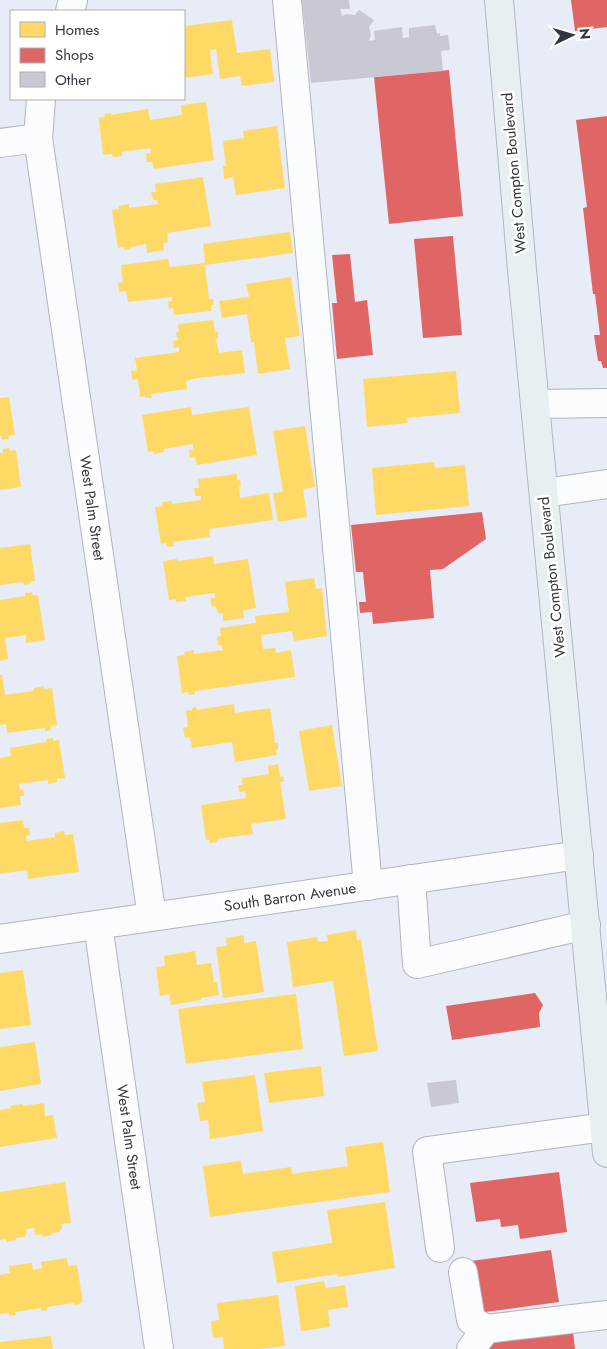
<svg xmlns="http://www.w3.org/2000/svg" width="607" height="1349" font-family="Jost,sans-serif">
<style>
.homes{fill:#ffd966}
.shops{fill:#e06666}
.building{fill:#c9c9d3}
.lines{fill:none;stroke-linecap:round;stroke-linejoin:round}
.minor-casing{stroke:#b1b4bd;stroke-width:30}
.major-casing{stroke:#acb9c3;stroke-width:30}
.minor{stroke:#fbfcfe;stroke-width:28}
.major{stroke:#e8eff3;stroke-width:28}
.labels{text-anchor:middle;stroke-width:5;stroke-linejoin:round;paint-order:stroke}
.street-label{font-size:15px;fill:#32363f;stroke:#fff}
</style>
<rect width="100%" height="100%" fill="#e7ecf6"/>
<g class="homes">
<path d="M232,20l5,33 33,-4 4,33 -32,4 -2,-10 -20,3 -4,-30 -6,1 3,24 -29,4v-52z"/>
<path d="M206,102l8,58 -60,9 -2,-7h-5l-1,-8 5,-1 -1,-5 -28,4v4l-9,1 -1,-3 -9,1 -4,-37 6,-1 -1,-3 7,-1v2l37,-6 2,11 32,-5 -1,-10z"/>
<path d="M277,126l8,62 -49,7 -3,-18 -9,2 -1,-13h3l-3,-25 21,-3 -1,-7z"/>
<path d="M203,177l8,49 -44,7 1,9 -5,1 1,7 -17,3 -1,-9 -16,3 1,2 -6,1 -1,-3 -6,1 -6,-38 7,-1v-3l10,-2v4l29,-4 -1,-4h-4l-2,-8h5l-1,-8z"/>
<path d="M290,232l3,21 -88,12 4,34h4l1,6h-3v6l-37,4 -1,-7 -4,1 -1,-7 4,-1v-4l-44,5 -2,-11 -7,1 -1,-9 5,-1 -2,-17 47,-6 2,8 35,-4 -2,-19z"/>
<path d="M291,277l9,59 -15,2 5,31 -32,5 -4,-32h-3l-4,-28 -25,4 -3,-17 30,-4 -3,-13z"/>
<path d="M213,320l2,12h3v7h-2l3,14 23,-3 3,23 -48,5 -11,3 1,8 -36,5 1,4h-6l-1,-2 -5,1 -2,-18 -6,1 -1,-9 6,-1 -2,-12 44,-6v-5l-5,1 -1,-7 5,-1 -2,-7 3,-1 -1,-8z"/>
<path d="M456,371l4,42 -53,5 1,5 -41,4 -4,-48z"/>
<path d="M9,397l6,38 -7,1 1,3 -7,1 -1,-4h-1v-38z"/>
<path d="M191,407l1,8 57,-8 8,48 -60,10 -2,-8 -5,1 -1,-8 4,-1v-5l-29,5v3l-10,2v-3l-6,1 -6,-37z"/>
<path d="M305,426l10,61 -12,2 4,28 -29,5 -5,-29 10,-1 -10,-61z"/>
<path d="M9,448l1,3 6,-1 5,37 -21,3v-37h3v-4z"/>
<path d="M434,462l1,6 30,-3 4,41 -93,9 -4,-47z"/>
<path d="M237,474v6h3l1,7h-2l1,11 29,-5 4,27 -64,9 1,8 -37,5 1,4 -7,1 -1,-4 -5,1 -6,-37 8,-1 -1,-4 10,-1v3l29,-4v-4h-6l-1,-8h5l-1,-9z"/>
<path d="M30,544l5,37h-5v3l-6,1 -1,-3 -23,3v-37z"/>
<path d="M213,556l1,8 34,-5 8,49 -13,2 1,8 -21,3v-8l-5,1 -2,-8 -4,1 -2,-9h5v-5l-30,4 1,4 -10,1v-3l-7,1 -6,-39 14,-2 1,2z"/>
<path d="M314,578l2,11 6,-1 5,48 -33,5 -2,-10 -31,4 2,14 12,-1 1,5 15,-3 4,27 -100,14v3l-6,1 -1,-3 -6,1 -5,-37 8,-1 -1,-3 10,-2v4l29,-4 -1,-5h-4l-1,-8 4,-1 -1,-8 36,-5 -1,-7 34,-4 -4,-30z"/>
<path d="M32,592l1,4 5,-1 7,45 -19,3v-8l-21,3 3,21 -8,2v-61l25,-4v-3z"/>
<path d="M0,675h2l3,20 29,-4v-3l10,-2v3l8,-1 5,37 -6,1v4l-6,1v-3l-38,5 -1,-9 -6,1z"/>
<path d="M234,704l1,9 35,-5 5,35h3v6l-2,1 1,5 -42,7 -3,-20 -40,6 -2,-11 -5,1 -2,-10 5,-1 -2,-16 6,-1v-2l4,-1 1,3z"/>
<path d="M332,725l10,61 -33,5 -10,-60z"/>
<path d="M53,738v3l6,-1 6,38 -8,1v3l-9,2v-4l-29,4 1,6 3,-1 1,7h-4l1,9 -21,3v-50l11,-2 -1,-8 36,-6v-3z"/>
<path d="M278,764l2,13 3,-1 1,6h-4l6,37 -35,5 2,10 -36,5v3l-7,1v-3h-4l-5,-35 45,-7 -1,-7 -6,1 -1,-7h5l-1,-7 27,-4 -1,-8z"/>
<path d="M23,820l1,8h5l1,7 -4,1 1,5 28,-4v-4l9,-2 1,4 8,-1 6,38 -51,7 -1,-9 -27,4v-51z"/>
<path d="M356,930l1,10h4l17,111 -34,5 -11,-75 -40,6 -6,-45 30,-5 1,5 10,-1 -1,-6z"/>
<path d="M244,935v8l12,-2 8,51 -41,6 -7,-51 11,-1 -1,-8z"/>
<path d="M195,951l2,14 14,-2 3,19h3l2,13 -18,3v2l-30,5 -2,-11 -9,2 -4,-29 9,-1 -1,-10z"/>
<path d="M23,970l8,55 -31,4v-56z"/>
<path d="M296,994l7,55 -117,15 -8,-55z"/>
<path d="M35,1042l6,42 -41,7v-44z"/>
<path d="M321,1066l3,30 -55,7 -5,-30z"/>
<path d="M255,1075l8,56 -53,8 -2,-19 -8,1 -3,-18 8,-1 -3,-20z"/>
<path d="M44,1103l1,13 8,-1 4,23 -57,9v-37l11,-2 -1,-2 13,-2v2z"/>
<path d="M383,1142l7,50 -180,25 -7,-51 38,-5 2,13 48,-7 1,7 56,-8 -3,-19z"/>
<path d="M65,1182l6,41 -9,1v5h-2v3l-9,1 1,2 -9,2 -1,-3 -7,1 -1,-7 -8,1 1,5 -2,1v2l-9,1v2l-9,2 -1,-3 -6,1v-48z"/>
<path d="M385,1202l10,66 -57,9v-3l-61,9 -5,-31 60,-9 -5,-33z"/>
<path d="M67,1258l1,8 9,-1 6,37h-3l1,2 -7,1v-2l-27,4v3l-6,1v-3l-26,4 1,3 -7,1v-3l-9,1v-39l10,-2 -1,-7 23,-3 1,7 9,-2 -1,-6z"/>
<path d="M324,1281l2,7 19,-3 3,22 -20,3 2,17 -29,4 -6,-45z"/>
<path d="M278,1295l7,51 -25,3h-36l-1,-12 -10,1 -2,-17 8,-1 -2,-17z"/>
<path d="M51,1336l2,13h-53v-7z"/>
</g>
<g class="shops">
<path d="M571,0h36v27l-32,4z"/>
<path d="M449,70l14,146 -74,8 -15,-147z"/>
<path d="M607,116v252h-4l-2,-7h-3l-4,-26h6l-5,-41h-2l-10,-86 4,-1 -11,-87z"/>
<path d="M453,236l9,99 -39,3 -9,-99z"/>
<path d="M350,254l5,48 12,-2 6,55 -36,4 -5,-56h5l-5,-48z"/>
<path d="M482,512l4,27 -43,30 -13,1 4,48 -61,6 -1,-12 -12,1 -1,-11h7l-3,-30h-7l-5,-47z"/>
<path d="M535,993l8,12 -4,8 1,14 -88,13 -6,-34z"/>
<path d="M559,1172l8,60 -47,7 -2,-14 -17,2 -1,-8 -24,3 -6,-39z"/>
<path d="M551,1250l8,52 -81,11 -7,-52z"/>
<path d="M573,1332l2,17h-88v-5z"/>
</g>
<g class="building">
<path d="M302,0h47l1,9h-10l2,7 4,-2 9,1 4,-5 15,10 -5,7 2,8 -2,6 6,-1 -1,-9 28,-4 1,11 6,-1v-9l26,-3 2,9 3,-1v3l8,-1 2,15 -9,1 2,20 -132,12z"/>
<path d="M456,1080l3,23 -28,4 -4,-24z"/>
</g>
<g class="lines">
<defs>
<g id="minor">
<path d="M287,0l81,886"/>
<path d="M70,11l3,-11"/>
<path d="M41,99l-3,39 114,779"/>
<path d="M0,143l38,-5"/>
<path d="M535,404l72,-1"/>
<path d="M544,493l63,-9"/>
<path d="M411,879l6,85 169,-39"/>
<path d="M98,925l61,424"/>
<path d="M0,939l579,-84"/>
<path d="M440,1248l-13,-97 178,-24"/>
<path d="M463,1272l8,48 15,9"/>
<path d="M471,1349l15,-20 121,-14"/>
</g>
<path id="major" d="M499,0l23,270 85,883"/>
</defs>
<use href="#minor" class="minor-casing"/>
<use href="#major" class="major-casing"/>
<use href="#minor" class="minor"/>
<use href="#major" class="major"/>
</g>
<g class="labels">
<g class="street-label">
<text transform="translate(514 173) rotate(-95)" y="5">West Compton Boulevard</text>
<text transform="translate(92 508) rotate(82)" y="5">West Palm Street</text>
<text transform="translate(552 577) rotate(-96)" y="5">West Compton Boulevard</text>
<text transform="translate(290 897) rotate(-8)" y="5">South Barron Avenue</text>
<text transform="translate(129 1137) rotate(82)" y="5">West Palm Street</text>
</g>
</g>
<rect x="10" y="10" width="175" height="90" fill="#ffffff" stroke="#adafb2"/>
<rect x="20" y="22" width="25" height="15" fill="#ffd966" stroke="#adafb2"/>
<text x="55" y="35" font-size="15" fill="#32363f">Homes</text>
<rect x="20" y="48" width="25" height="15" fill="#e06666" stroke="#adafb2"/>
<text x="55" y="60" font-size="15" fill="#32363f">Shops</text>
<rect x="20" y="72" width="25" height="15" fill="#c9c9d3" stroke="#adafb2"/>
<text x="55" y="85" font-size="15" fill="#32363f">Other</text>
<g transform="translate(572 35) rotate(85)" stroke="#ffffff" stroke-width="4" paint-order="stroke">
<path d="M0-4L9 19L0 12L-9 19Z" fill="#32363f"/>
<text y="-8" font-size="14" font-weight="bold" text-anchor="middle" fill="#32363f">N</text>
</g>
</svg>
